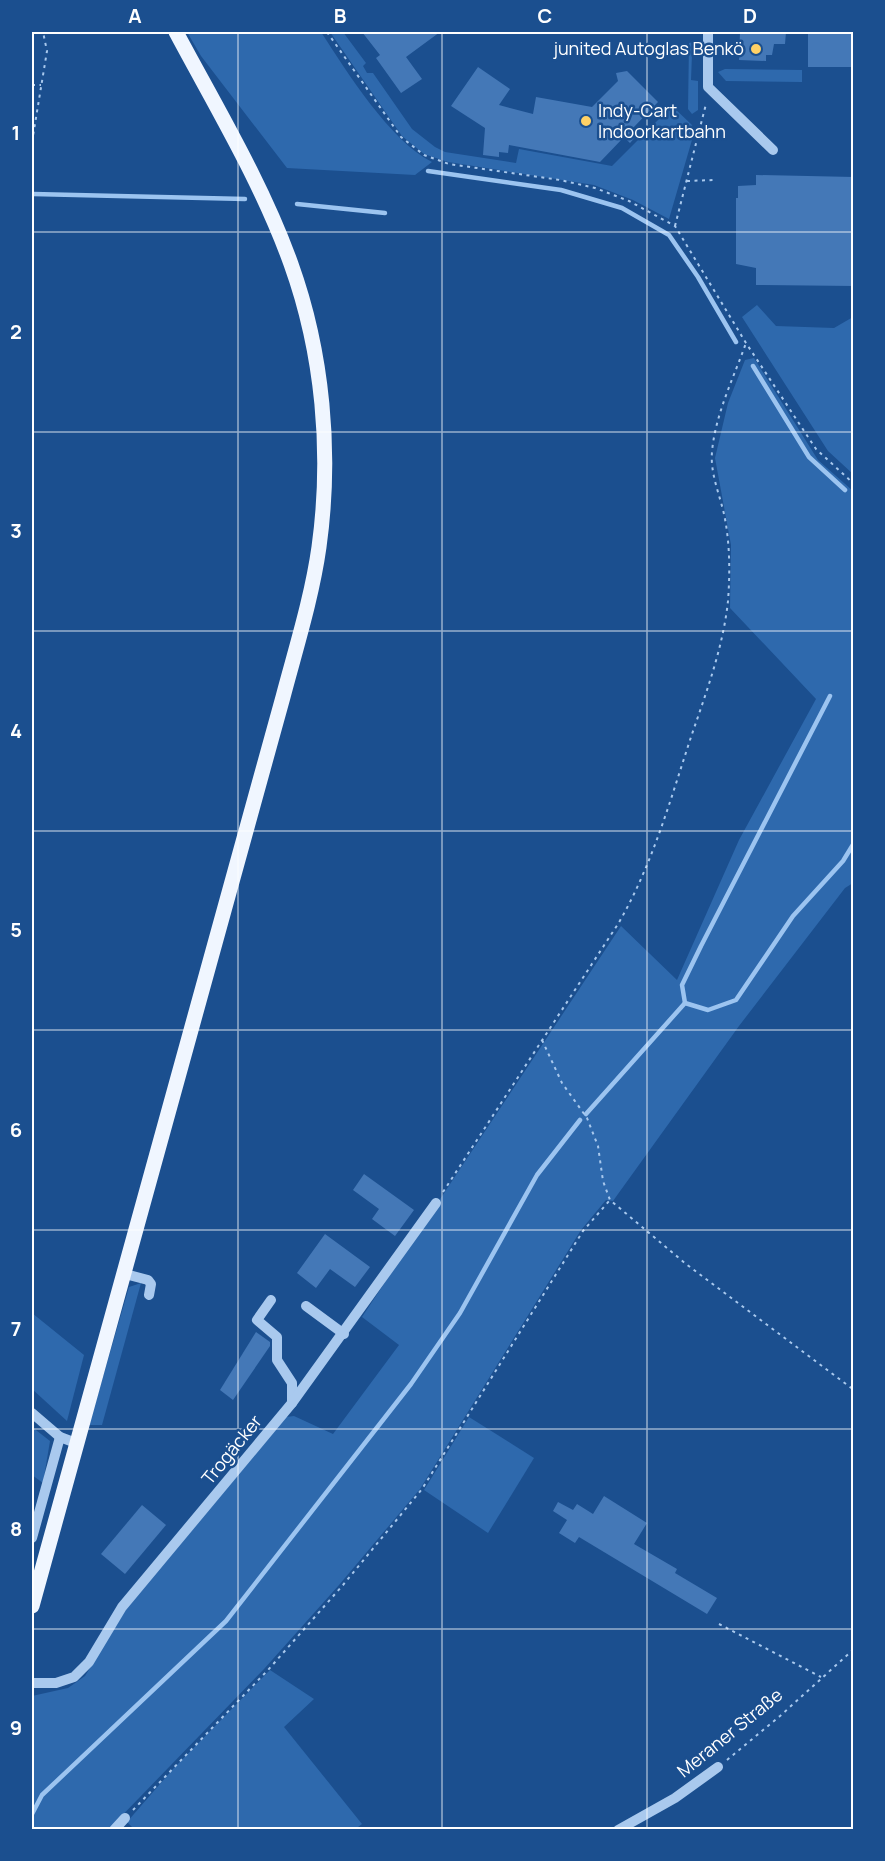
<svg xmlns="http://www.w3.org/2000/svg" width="885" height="1861" font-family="Manrope,sans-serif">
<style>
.green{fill:#2e69ad}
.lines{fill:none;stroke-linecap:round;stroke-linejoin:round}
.stream{stroke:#9cc4f0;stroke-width:4.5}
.building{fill:#4478b7}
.path{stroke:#a9c9ee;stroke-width:2;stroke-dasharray:3 4.5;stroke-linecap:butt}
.minor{stroke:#a9c9ee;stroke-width:10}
.major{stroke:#f0f6ff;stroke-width:15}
.grid{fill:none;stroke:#fff;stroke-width:1.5;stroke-opacity:0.55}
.poi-dot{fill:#ffd166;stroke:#1b4f8f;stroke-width:2}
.labels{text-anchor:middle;stroke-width:5;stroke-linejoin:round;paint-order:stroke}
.poi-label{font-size:18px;fill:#fff;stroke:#1b4f8f;text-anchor:end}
.street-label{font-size:18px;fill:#fff;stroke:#1b4f8f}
.neatline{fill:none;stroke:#fff;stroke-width:2}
.grid-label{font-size:20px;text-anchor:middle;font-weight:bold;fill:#fff}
</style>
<rect width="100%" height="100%" fill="#1b4f8f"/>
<g class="green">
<path d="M187,32h134c26,40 69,109 111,130l-17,13 -128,-7 -86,-112z"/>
<path d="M330,32h13l23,31 -3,3 4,7h6l39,56 23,18 10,5 71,11 3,-14 93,17 60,-60 20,19 2,8 -25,86 -36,-19 -39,-15 -146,-23 -24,-8 -22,-18z"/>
<path d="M693,42l4,4 2,8h-7l-1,26 7,1v29l-6,4 -4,-5 1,-66z"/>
<path d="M725,69l77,1v12l-76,-1 -8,-9z"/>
<path d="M757,305l19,21 58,2 19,-11v157l-25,-23 -86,-134z"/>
<path d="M754,358l64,102 35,31v392l-8,5 -106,138 -121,168 -5,7 -7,-1 -25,30 -161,259 -81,96 -75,84 -155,160h-77v-133l36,-8 17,-12 42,-68 159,-191 8,-1 39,18 66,-89 -37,-28 259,-391 56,54 62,-140 77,-141 -86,-91 1,-63 -16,-87 13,-55 17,-43z"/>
<path d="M141,1283l-39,142h-13l40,-138z"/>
<path d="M32,1313l52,42 -17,66 -35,-32z"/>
<path d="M469,1417l65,41 -46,75 -64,-43z"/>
<path d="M32,1427l18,14 -7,42 -11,-8z"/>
<path d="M270,1670l44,29 -30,28 78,97 -8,6h-219l-8,-8 46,-53z"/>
</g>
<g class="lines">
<g class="stream">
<path d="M428,171l133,19 61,18 47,27 29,42 38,65"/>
<path d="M33,194l212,5"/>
<path d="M297,204l88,9"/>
<path d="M753,366l56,91 36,33"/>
<path d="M685,1003l-3,-18 19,-39 129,-250"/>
<path d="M586,1114l99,-111 23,7 28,-10 57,-84 50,-55 11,-18"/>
<path d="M32,1814l10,-19 184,-174 185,-237 49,-71 77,-138 43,-55"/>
</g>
</g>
<g class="building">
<path d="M362,32h78l-34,25 16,22 -21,14 -25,-35 4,-3z"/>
<path d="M740,32h46l-1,12h-11l-2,11h-6v6l-27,-1z"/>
<rect x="808" y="32" width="46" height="35"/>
<path d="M478,67l32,22 -11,16 34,9 3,-17 56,10 26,-26 -2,-8 11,-2 31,31 -26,27 6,5 -8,9 -6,-6 -24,25 -91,-17 -1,8 -9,-1v5l-16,-2 2,-27 -34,-22z"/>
<path d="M756,175l98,2v109l-98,-1v-17l-20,-4v-66h2v-12l18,-1z"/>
<path d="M364,1174l50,36 -19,26 -23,-17 7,-10 -26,-19z"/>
<path d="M325,1234l45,33 -15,20 -25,-18 -14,19 -19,-15z"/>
<path d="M256,1332l14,10v4l-37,54 -13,-10z"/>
<path d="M604,1496l43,27 -13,21 43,25 -2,4 42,25 -10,16 -128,-77 -4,6 -16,-10 8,-13 -14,-9 5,-9 15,8 4,-6 16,10z"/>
<path d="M142,1505l24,20 -41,49 -24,-20z"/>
</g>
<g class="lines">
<g class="path">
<path d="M327,32l74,105 23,18 25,9 111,16 35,8 34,13 46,25 71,117 70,106 38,35"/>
<path d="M32,85h9"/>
<path d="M32,142l15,-91 -4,-19"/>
<path d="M687,181l26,-1"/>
<path d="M675,226l31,-122"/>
<path d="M542,1040l20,43 25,35 11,28 5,35 7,19 76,64 168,126"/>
<path d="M443,1192l175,-268c34,-58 52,-123 73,-187 15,-44 32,-89 37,-136 2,-27 2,-55 -3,-82 -4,-22 -15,-44 -13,-67 3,-37 22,-75 34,-109"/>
<path d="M719,1624l102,53"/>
<path d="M727,1760l53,-44 74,-67"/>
<path d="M133,1810l135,-140 75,-85 79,-96 161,-258 27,-31"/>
</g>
<g class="minor">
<path d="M708,32v55l65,63"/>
<path d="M125,1274l23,6 3,4 -2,11"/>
<path d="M271,1300l-14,20 20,17v23l15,23v20"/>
<path d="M306,1306l38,28"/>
<path d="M32,1413l28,24 16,6"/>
<path d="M32,1538l28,-101"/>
<path d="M32,1683h24l18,-6 15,-15 33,-55 170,-204 144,-200"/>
<path d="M114,1830l11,-12"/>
<path d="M618,1830l57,-32 43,-31"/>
</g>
<path class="major" d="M32,1606l251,-909c13,-49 29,-100 36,-150 13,-94 4,-194 -28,-283 -29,-81 -75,-157 -115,-232"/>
</g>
<path class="grid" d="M238,32v1798M442,32v1798M647,32v1798M32,232h822M32,432h822M32,631h822M32,831h822M32,1030h822M32,1230h822M32,1429h822M32,1629h822"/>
<g class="poi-dot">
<circle cx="756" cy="49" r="6"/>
<circle cx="586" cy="121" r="6"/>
</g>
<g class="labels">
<g class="poi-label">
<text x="744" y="55">junited Autoglas Benkö</text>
<text x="598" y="117" text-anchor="start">Indy-Cart<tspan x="598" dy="21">Indoorkartbahn</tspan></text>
</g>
<g class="street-label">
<text transform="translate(232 1450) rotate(-51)" y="6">Trogäcker</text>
<text transform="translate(730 1733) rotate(-39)" y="6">Meraner Straße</text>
</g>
</g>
<rect width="885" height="1861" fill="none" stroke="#1b4f8f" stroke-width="66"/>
<rect x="33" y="33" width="819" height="1795" class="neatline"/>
<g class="grid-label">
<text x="135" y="23">A</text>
<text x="340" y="23">B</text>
<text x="545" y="23">C</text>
<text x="750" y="23">D</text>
<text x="16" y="140">1</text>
<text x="16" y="339">2</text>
<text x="16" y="538">3</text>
<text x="16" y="738">4</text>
<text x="16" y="937">5</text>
<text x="16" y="1137">6</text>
<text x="16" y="1336">7</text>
<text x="16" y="1536">8</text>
<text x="16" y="1735">9</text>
</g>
</svg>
